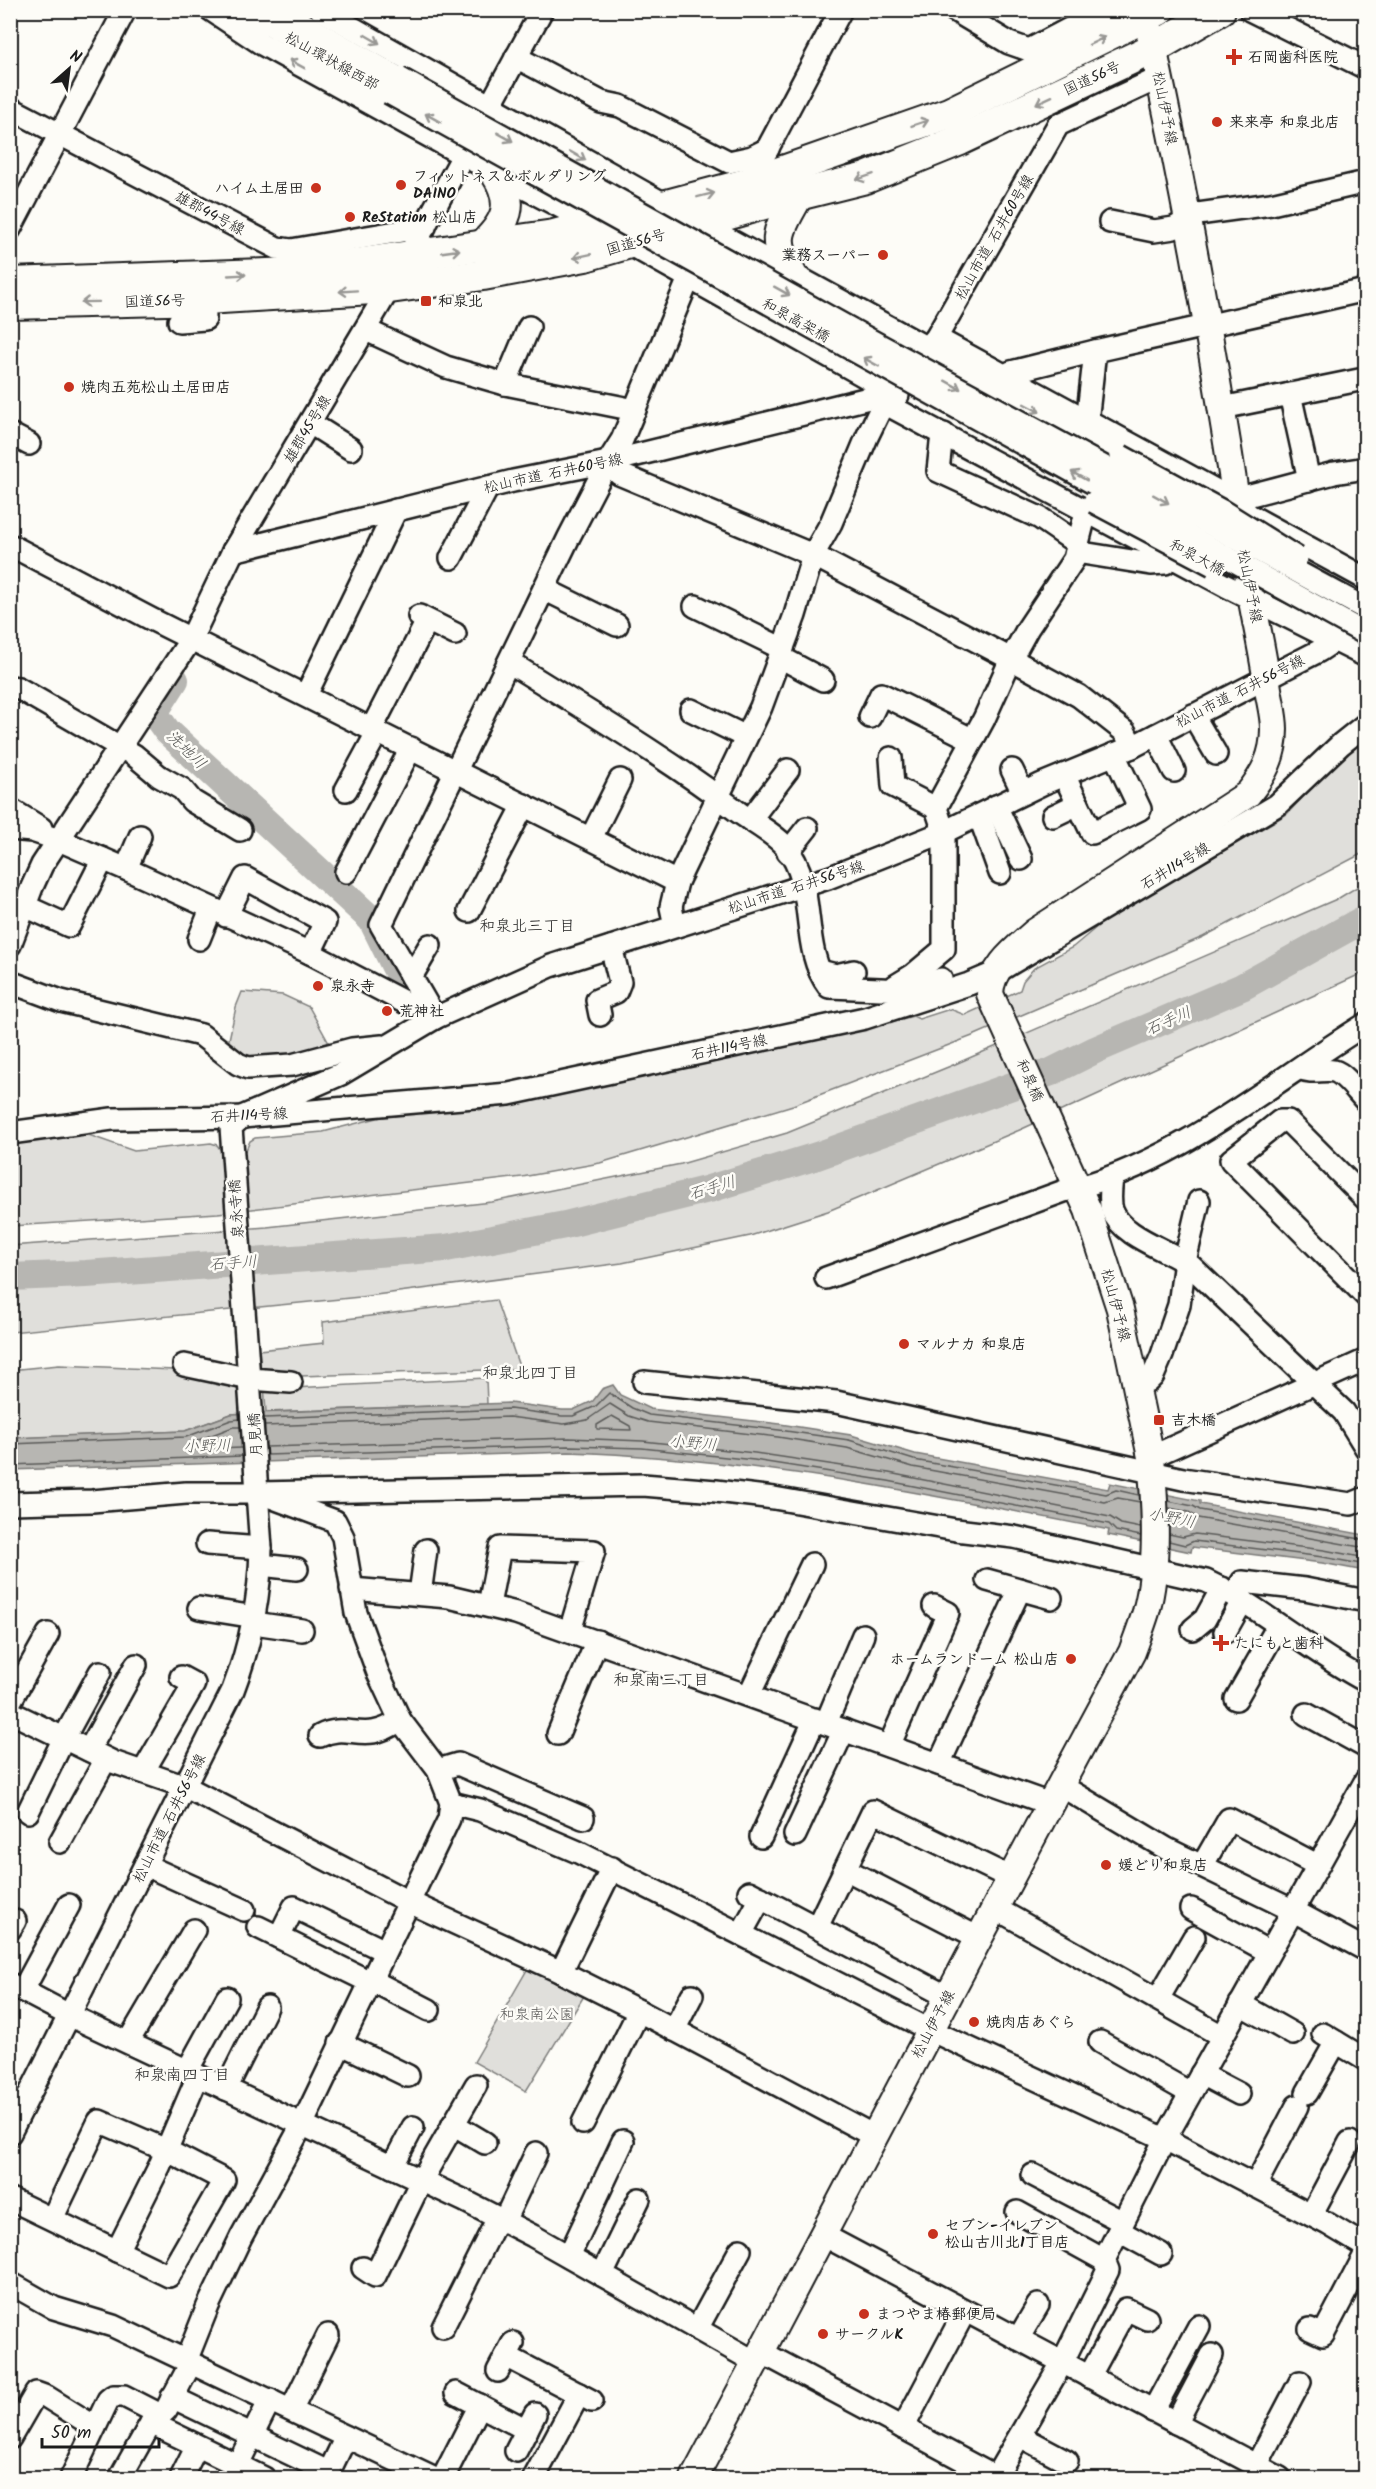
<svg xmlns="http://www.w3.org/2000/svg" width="1376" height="2489" font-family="Kalam,'Klee One',sans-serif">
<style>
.green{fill:#e0dfdb;stroke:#7e7e7c;stroke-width:1.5}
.water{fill:#b7b6b2;stroke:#797876;stroke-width:1.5}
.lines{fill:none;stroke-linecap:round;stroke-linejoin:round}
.shore{stroke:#5a5a58;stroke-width:1.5}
.river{stroke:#b7b6b2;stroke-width:28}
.minor-casing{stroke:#1c1c1c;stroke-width:26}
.major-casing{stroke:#1c1c1c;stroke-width:30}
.highway-casing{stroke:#1c1c1c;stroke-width:34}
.minor{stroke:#fdfcf7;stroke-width:21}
.major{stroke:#fdfcf7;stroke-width:26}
.highway{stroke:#fdfcf7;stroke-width:30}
.minor-bridge-casing{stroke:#1c1c1c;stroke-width:26;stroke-linecap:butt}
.minor-bridge{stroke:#fdfcf7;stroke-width:21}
.oneway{stroke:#989794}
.poi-dot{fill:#c8321e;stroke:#fdfcf7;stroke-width:2}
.labels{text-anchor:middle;stroke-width:5;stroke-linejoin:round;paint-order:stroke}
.poi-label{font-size:15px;font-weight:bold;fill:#1c1c1c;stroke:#fdfcf7;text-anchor:start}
.street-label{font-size:15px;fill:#1c1c1c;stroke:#fdfcf7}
.park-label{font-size:15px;fill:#575655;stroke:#fdfcf7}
.water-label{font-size:16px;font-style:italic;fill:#5a5a58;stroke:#fdfcf7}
.neighbourhood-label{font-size:16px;fill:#1c1c1c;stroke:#fdfcf7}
</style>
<rect width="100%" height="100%" fill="#fdfcf7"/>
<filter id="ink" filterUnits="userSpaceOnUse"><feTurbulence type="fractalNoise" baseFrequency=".0167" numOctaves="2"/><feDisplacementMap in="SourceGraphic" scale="12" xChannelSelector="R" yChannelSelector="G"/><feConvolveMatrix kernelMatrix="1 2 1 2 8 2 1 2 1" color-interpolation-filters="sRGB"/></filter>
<g filter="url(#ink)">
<g class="green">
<path d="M1365,737v115l-162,85 -228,98 -182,70 -193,58 -78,14 -304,36 -207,13 -1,-83 73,-10 51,18 77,-8 6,2 5,7 24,-2 4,-9 5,-3 68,-6 58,-15 92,-10 6,3 27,-4 351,-75 56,-15 6,3 31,-10 15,6 55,-25 3,-9 11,-13 39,-21 31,-26 183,-107 46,-49z"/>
<path d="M1365,882v90l-343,157 -194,82 -78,25 -128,27 -262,34 -349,35 -1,-86 257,-19 225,-25 189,-38 106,-31 166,-68 386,-167z"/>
<path d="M242,992l41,3 26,12 21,38 -79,20 -24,-16 9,-42z"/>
<path d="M496,1300l24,69 -251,8 -8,-5 -2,-22 65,-7 -1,-21z"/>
<path d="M59,1365l115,5 11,6 57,6 2,31 -13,1 -46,17 -165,7 -9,-5 -1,-63z"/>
<path d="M486,1378l1,26 -221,8 -2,-26 29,2z"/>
<path d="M531,1963l56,28 -61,100 -52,-29z"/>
</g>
<path class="water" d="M613,1385l7,10 30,14 130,15 71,11 64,19 193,35 2,-6 90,18v3l165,31v36l-43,-8 -130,-16 -1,5 -83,-17 1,-5c-179,-36 -357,-72 -540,-78l-558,18 -1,-32 175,-7 46,-17 279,-11 52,7h11l20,-9 9,-12z"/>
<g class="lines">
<g class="shore">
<path d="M612,1416l18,10 1,4 -34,-1v-4z"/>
<path d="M264,1418l246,-9 52,7h11l23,-10 13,-13 23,15 17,7 130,15 70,10 65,20 192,34 10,-4 23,5"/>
<path d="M264,1426l245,-9 55,7 23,-4 23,-16 19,12 19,6 130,15 69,11 66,19 192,35 13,-4 22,4"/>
<path d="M240,1427h-7l-45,17 -2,3 2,3 54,-2"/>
<path d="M10,1444l176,-7 45,-17 9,-1"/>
<path d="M266,1447l303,-9 74,3 112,12 134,20 221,44 11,7 20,4"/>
<path d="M266,1455l303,-9 73,2 112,12 134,21 221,43 7,7 25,5"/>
<path d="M10,1465l232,-9"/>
<path d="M1168,1501l25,5 7,4 166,30"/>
<path d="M1169,1508l20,4 9,6 168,30"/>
<path d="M1169,1534l14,3 12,-3 129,16 42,8"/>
<path d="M1169,1541l16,4 9,-4 129,16 43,8"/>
</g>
<g class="river">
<path d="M175,680l-21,33 13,18 205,189 40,81"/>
<path d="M10,1277l76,-3 360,-26 119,-23 144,-36 108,-33 234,-84 44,-22 147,-63 124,-69"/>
</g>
<defs>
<g id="minor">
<path d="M211,10l51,34 234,129 99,52 303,170"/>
<path d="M244,10l145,83"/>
<path d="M280,10l119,68"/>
<path d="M321,10l345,195 261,143 8,8 186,100"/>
<path d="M954,10l55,33 20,7 76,-40"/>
<path d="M1250,10l116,58"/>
<path d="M516,57l85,45 19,4 109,56 23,-5 16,-8"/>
<path d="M10,108l267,140 14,2 134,-23"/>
<path d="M761,161l80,-151"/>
<path d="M1110,222l44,9 20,-3 24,-14 73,-10 95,-22"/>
<path d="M10,229l115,-219"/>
<path d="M179,321l26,-2 -1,-33"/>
<path d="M366,330l80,37 59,17 130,26"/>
<path d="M936,338l301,164 12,13 117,64"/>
<path d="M927,348l9,-10 122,-213 101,-47"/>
<path d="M1008,378l3,-6 84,-21 271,-61"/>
<path d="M505,384l24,-57"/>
<path d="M1290,394l19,86"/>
<path d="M1222,408l142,-29"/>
<path d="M1085,419l3,-6 7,-62"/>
<path d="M310,423l41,26"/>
<path d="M10,434l19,10"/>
<path d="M944,434l-3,9 -3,28 102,47 38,26"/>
<path d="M608,462l11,12 194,81 198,104 68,37 46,36 7,15"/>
<path d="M1237,502l10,-6 87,-23 32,-5"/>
<path d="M10,545l141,74 526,263"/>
<path d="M233,551l280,-70 95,-19 265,-65 353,189 140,70"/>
<path d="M1076,552l75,12 14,-1 4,-7"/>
<path d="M451,558l37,-71"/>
<path d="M544,589l73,36"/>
<path d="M695,606l88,43"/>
<path d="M419,616l36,18"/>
<path d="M780,657l43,23"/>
<path d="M509,662c76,48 156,94 228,149 15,11 35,21 48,35 34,40 13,100 44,141l77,3 35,-11"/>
<path d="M10,687l8,1 116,67 25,21 23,13 10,12 48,29"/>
<path d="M306,695l90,-185"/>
<path d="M691,710l55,27"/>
<path d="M1193,715l23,39"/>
<path d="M870,717l11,-23 92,46"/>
<path d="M372,728l55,-107"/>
<path d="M1156,735l18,36"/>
<path d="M891,758l2,28 43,22"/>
<path d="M1012,770l11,23"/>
<path d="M1064,775l28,58 48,-24 -26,-55"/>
<path d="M346,790l32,-59"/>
<path d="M996,806l25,53"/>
<path d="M10,809l31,19"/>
<path d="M979,815l21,58"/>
<path d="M1053,816l25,-12"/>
<path d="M750,820l38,-50"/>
<path d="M10,829l22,2 27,9 67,29 184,84 125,65"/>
<path d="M591,838l29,-58"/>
<path d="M788,852l19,-24"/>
<path d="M126,869l14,-33"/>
<path d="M346,872l65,-124"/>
<path d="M25,906l44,20 34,-67"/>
<path d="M469,911l55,-106"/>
<path d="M226,916l19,-38 80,44 -15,31"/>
<path d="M675,926l-4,-19 6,-25 84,-175 34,-92 18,-60 18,-32 36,-86 17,-35"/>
<path d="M199,939l12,-30"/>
<path d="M10,945l22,-58 10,-22 149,-226 42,-88 175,-294 134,-247"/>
<path d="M820,971l16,4 18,-4"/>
<path d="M411,977l19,-32"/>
<path d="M10,982l51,19 140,34 37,29 10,4 44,-3 60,-16 30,-3"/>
<path d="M895,986l18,-11 31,-26v-117l-8,-24 48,-89 27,-60 17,-31 46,-69 12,-47"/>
<path d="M600,1015l-3,-15 19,-8 4,-10 -9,-35"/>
<path d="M435,1018l-54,-93 188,-388 39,-75 14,-22 67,-162"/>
<path d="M1300,1068c12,6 22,1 34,3 11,3 24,22 32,30"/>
<path d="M10,1133l102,-14 130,-2 267,-23 356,-76 104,-34 26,-11 67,-40 215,-128 64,-61 25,-20"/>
<path d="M1112,1177c-1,11 -3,23 0,33 10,28 59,40 80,57l152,145 22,36"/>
<path d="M1366,1199l-78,-78h-8l-49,39 135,136"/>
<path d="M826,1278l238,-87c111,-25 206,-108 302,-167"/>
<path d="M184,1365l66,14 41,3"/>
<path d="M644,1382l192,20 347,77 168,25 15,-6"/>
<path d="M1136,1386l11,-4 6,-6 9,-21 17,-50 6,-44 14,-60"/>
<path d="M1151,1457l215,-97"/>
<path d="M10,1503l82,-2 94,-8h73l384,-8 73,6 58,7 182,32 58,7 192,44c57,27 104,71 160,100"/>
<path d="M207,1544l54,4"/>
<path d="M261,1565l36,4"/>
<path d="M987,1580l64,18"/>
<path d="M351,1589l98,8 67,16 534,191"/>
<path d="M420,1594l6,-44"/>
<path d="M1235,1594l7,-12 63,7 61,12"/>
<path d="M489,1605l11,-57 94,3 -24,80"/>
<path d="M199,1608l56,9"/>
<path d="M254,1623l48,7"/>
<path d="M1193,1629l12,-10 17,-31"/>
<path d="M1225,1632l18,-32"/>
<path d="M749,1695l63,-131"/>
<path d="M1236,1699l42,-73"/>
<path d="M10,1702l38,-68"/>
<path d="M10,1712l103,50 73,25 223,115 152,70 78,39 235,125"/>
<path d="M1306,1714l60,33"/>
<path d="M826,1723l37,-88"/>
<path d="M558,1734l39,-93"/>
<path d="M320,1736c28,-15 44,10 80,-16"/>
<path d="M889,1746l59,-133 -14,-7"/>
<path d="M89,1750l47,-85"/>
<path d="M939,1764l81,-175"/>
<path d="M438,1770l20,-6 125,54"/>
<path d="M143,1772l51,-88 -13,-7"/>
<path d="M1060,1785l107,64 125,61 74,40"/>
<path d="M451,1803l29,7 98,42 352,178 235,109 163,85 38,23"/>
<path d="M28,1812l36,-74 36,-66"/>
<path d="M795,1835l49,-105"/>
<path d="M761,1837l54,-118"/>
<path d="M60,1842l46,-83"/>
<path d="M145,1865l99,45"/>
<path d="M1202,1866l27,-47 88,46"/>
<path d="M845,1869l134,69"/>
<path d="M749,1892l199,105"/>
<path d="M995,1908l227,128"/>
<path d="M1191,1909l78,43"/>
<path d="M258,1927l112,55"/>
<path d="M817,1927l56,-116 138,67"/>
<path d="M10,1929l5,-8"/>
<path d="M741,1934l20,-36"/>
<path d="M279,1937l15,-30 91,44"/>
<path d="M561,1972l51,-104"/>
<path d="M371,1980l58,30"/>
<path d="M10,1984l59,31 394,185 70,36 224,127"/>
<path d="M23,1990l46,-85"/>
<path d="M1158,1999l36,-62"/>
<path d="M1240,2004l53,30"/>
<path d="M674,2030l18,-35"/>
<path d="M1323,2034l43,26"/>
<path d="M128,2042l66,-112"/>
<path d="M1100,2042l90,51"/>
<path d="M340,2043l68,33"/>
<path d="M187,2071l40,-73"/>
<path d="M1201,2074l38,20"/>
<path d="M226,2089l41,-82"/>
<path d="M1307,2093l29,-51"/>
<path d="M583,2123l56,-112"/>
<path d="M453,2124l32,19"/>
<path d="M10,2133l223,-443c18,-47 27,-92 28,-142l-30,-421 11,-10 99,-43 94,-56 116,-52 277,-88 116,-46 98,-48 90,-37 187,-96 47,-31"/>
<path d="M392,2167l21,-40"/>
<path d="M1033,2175l90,47"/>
<path d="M1255,2186l42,-80"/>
<path d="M10,2199l159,77 55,-96 -58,-30 -67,-29 -47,98"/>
<path d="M1017,2212l87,48"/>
<path d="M1311,2215l39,-73"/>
<path d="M504,2221l32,-68"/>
<path d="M1119,2231l42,23"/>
<path d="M823,2235l457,243"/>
<path d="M117,2251l43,-86 38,-89"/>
<path d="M569,2256l54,-115"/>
<path d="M363,2268l12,8 46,-95 55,-96"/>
<path d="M602,2275l37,-76"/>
<path d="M10,2283l44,25 59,18 320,152"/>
<path d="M443,2327l55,-109"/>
<path d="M697,2329l43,-79"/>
<path d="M1310,2329l13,6 43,-82"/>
<path d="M1018,2339l20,-34"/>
<path d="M763,2353l234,125"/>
<path d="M506,2356l86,45"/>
<path d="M186,2361l22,-55 33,-69 61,-112 147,-306 2,-16 -13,-33 -38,-50 -22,-47 -22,-60 -13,-76 -8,-16 -67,-25"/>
<path d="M191,2363l-25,47 -15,13 113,55"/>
<path d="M498,2371l15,-28"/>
<path d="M1089,2377l37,-68 21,10"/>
<path d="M456,2393l71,37"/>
<path d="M172,2397l156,75"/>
<path d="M291,2410l37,-75"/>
<path d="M1153,2411l46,-85"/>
<path d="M1176,2423l36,-68"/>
<path d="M903,2428l62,-117"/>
<path d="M1020,2436l47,25"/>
<path d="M10,2438l26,-45 11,4 48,30"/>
<path d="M516,2451l19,-37"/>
<path d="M1256,2466l44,-84"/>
<path d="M71,2478l37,-78 5,-4h11l37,19"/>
<path d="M120,2478l31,-55"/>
<path d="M181,2478l16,-32"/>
<path d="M231,2478l39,-78"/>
<path d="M326,2478l20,-41"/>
<path d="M443,2478l37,-73"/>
<path d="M534,2478l45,-84"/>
<path d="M995,2478l67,-115 46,-93 -4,-10 61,-121 201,-359"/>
</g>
<path id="major" d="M694,2478c147,-275 289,-552 438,-826 5,-14 10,-27 14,-40 13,-47 9,-107 5,-155l-31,-148 -32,-99 -98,-216c1,-27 26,-45 45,-62l213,-138c16,-20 26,-38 26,-65 0,-13 -4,-27 -6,-40 -6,-44 -17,-86 -23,-130 -27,-183 -60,-367 -100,-549"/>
<g id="highway">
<path d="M481,247c26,-24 35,-43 15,-74"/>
<path d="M791,274c-22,-37 -11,-45 7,-79"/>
<path d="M10,283l284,-10 260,-38 192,-51 203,-71 210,-103"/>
<path d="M10,304l195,-5 185,-11 93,-13 102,-19 189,-55 92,-23 94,-38 194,-92 66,-38"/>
</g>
</defs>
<use href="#minor" class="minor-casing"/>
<use href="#major" class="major-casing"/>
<use href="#highway" class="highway-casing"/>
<use href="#minor" class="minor"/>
<use href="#major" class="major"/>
<use href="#highway" class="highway"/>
<defs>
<g id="minor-bridge">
<path d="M399,78l475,264 492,267"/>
<path d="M389,93l977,541"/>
<path d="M1121,456l101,55 75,47"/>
<path d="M1094,502l119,63"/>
</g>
</defs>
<use href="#minor-bridge" class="minor-bridge-casing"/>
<use href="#minor-bridge" class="minor-bridge"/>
</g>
<defs><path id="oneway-shaft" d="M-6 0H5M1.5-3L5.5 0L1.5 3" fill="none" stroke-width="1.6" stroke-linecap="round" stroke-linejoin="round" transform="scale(1.5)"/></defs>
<g class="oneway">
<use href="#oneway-shaft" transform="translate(372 39) rotate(30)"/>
<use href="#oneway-shaft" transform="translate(1097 41) rotate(-26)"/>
<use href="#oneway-shaft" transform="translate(297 64) rotate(-151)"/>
<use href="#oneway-shaft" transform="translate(1044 100) rotate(155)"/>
<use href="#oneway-shaft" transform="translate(433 118) rotate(-151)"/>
<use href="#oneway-shaft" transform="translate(920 123) rotate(-19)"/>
<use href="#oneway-shaft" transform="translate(505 137) rotate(29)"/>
<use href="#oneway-shaft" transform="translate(578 156) rotate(30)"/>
<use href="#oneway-shaft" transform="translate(865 177) rotate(162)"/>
<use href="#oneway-shaft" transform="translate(706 195) rotate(-14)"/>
<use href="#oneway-shaft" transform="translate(451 251) rotate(-8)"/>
<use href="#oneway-shaft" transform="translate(582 256) rotate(168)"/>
<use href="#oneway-shaft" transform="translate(237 275) rotate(-3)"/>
<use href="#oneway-shaft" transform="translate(348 291) rotate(176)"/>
<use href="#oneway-shaft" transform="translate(782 291) rotate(29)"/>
<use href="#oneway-shaft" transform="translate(90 302) rotate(179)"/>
<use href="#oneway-shaft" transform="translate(871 362) rotate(-151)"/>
<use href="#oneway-shaft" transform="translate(953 385) rotate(29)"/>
<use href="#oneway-shaft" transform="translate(1032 408) rotate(28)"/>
<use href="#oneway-shaft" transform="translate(1079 476) rotate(-151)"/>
<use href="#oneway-shaft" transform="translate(1161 499) rotate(29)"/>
</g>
</g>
<g class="poi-dot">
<path d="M1231 48h6v6h6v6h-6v6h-6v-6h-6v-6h6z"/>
<circle cx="1217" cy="122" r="6"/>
<circle cx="401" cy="185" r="6"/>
<circle cx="316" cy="188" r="6"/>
<circle cx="350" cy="217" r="6"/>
<circle cx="883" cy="255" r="6"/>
<rect x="420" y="295" width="12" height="12" rx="3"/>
<circle cx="69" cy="387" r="6"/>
<circle cx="318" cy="986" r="6"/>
<circle cx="387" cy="1011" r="6"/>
<circle cx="904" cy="1344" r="6"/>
<rect x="1153" y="1414" width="12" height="12" rx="3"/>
<path d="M1218 1634h6v6h6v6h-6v6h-6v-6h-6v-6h6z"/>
<circle cx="1071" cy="1659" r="6"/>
<circle cx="1106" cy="1865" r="6"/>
<circle cx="974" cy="2022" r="6"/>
<circle cx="933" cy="2234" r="6"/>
<circle cx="864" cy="2314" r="6"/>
<circle cx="823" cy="2334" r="6"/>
</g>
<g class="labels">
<g class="poi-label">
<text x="1248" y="62">石岡歯科医院</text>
<text x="1229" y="127">来来亭 和泉北店</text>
<text x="413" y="181">フィットネス＆ボルダリング<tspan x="413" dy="17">DAINO</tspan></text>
<text x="304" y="193" text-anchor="end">ハイム土居田</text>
<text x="362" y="222">ReStation 松山店</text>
<text x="871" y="260" text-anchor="end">業務スーパー</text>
<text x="438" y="306">和泉北</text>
<text x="81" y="392">焼肉五苑松山土居田店</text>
<text x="330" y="991">泉永寺</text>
<text x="399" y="1016">荒神社</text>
<text x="916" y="1349">マルナカ 和泉店</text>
<text x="1171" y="1425">吉木橋</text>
<text x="1234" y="1648">たにもと歯科</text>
<text x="1059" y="1664" text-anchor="end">ホームランドーム 松山店</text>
<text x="1118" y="1870">媛どり和泉店</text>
<text x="986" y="2027">焼肉店あぐら</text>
<text x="945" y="2230">セブン-イレブン<tspan x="945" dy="17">松山古川北1丁目店</tspan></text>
<text x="876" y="2319">まつやま椿郵便局</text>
<text x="835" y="2339">サークルK</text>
</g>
<g class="street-label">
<text transform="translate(332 61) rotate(29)" y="5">松山環状線西部</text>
<text transform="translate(1092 78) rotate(-25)" y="5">国道56号</text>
<text transform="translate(1165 108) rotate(79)" y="5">松山伊予線</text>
<text transform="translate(210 213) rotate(28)" y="5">雄郡44号線</text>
<text transform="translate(994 237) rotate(-60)" y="5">松山市道 石井60号線</text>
<text transform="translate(636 242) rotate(-16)" y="5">国道56号</text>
<text transform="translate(155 301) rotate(-2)" y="5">国道56号</text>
<text transform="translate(796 320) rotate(29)" y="5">和泉高架橋</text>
<text transform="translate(307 429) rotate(-59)" y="5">雄郡45号線</text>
<text transform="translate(553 473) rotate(-12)" y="5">松山市道 石井60号線</text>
<text transform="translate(1197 557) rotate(28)" y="5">和泉大橋</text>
<text transform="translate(1250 586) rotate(79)" y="5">松山伊予線</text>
<text transform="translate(1240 691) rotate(-27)" y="5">松山市道 石井56号線</text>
<text transform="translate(1175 866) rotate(-31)" y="5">石井114号線</text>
<text transform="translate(796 887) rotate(-18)" y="5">松山市道 石井56号線</text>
<text transform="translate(729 1047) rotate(-12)" y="5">石井114号線</text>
<text transform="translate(1030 1080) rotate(66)" y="5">和泉橋</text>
<text transform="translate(249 1115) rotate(-3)" y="5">石井114号線</text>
<text transform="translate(236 1209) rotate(-94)" y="5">泉永寺橋</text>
<text transform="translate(1116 1305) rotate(75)" y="5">松山伊予線</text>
<text transform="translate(255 1435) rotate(-94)" y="5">月見橋</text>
<text transform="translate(169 1818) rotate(-63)" y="5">松山市道 石井56号線</text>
<text transform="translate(933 2024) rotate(-62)" y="5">松山伊予線</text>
</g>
<g class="park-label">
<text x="537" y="2019">和泉南公園</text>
</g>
<g class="water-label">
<text transform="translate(187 749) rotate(44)" y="6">洗地川</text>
<text transform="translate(1168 1020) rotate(-24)" y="6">石手川</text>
<text transform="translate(712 1187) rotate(-16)" y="6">石手川</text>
<text transform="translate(233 1262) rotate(-4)" y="6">石手川</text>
<text transform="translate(693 1442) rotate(5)" y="6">小野川</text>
<text transform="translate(207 1445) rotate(-2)" y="6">小野川</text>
<text transform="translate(1172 1517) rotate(11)" y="6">小野川</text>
</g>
<g class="neighbourhood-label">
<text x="527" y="931">和泉北三丁目</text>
<text x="530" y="1378">和泉北四丁目</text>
<text x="661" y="1685">和泉南三丁目</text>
<text x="182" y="2080">和泉南四丁目</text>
</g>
</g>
<rect width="1376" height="2489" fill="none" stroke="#fdfcf7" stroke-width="36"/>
<rect x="18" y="18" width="1340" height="2453" fill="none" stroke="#1c1c1c" stroke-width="2" filter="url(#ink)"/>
<g transform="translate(69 69) rotate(28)" stroke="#fdfcf7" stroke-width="4.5" paint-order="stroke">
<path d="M0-4.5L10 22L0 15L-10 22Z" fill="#1c1c1c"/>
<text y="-9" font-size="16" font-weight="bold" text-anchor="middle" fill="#1c1c1c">N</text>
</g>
<path d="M42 2438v9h117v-9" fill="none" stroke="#1c1c1c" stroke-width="3"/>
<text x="51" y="2438" font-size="18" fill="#1c1c1c" stroke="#fdfcf7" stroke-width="4.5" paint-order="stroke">50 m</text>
</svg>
